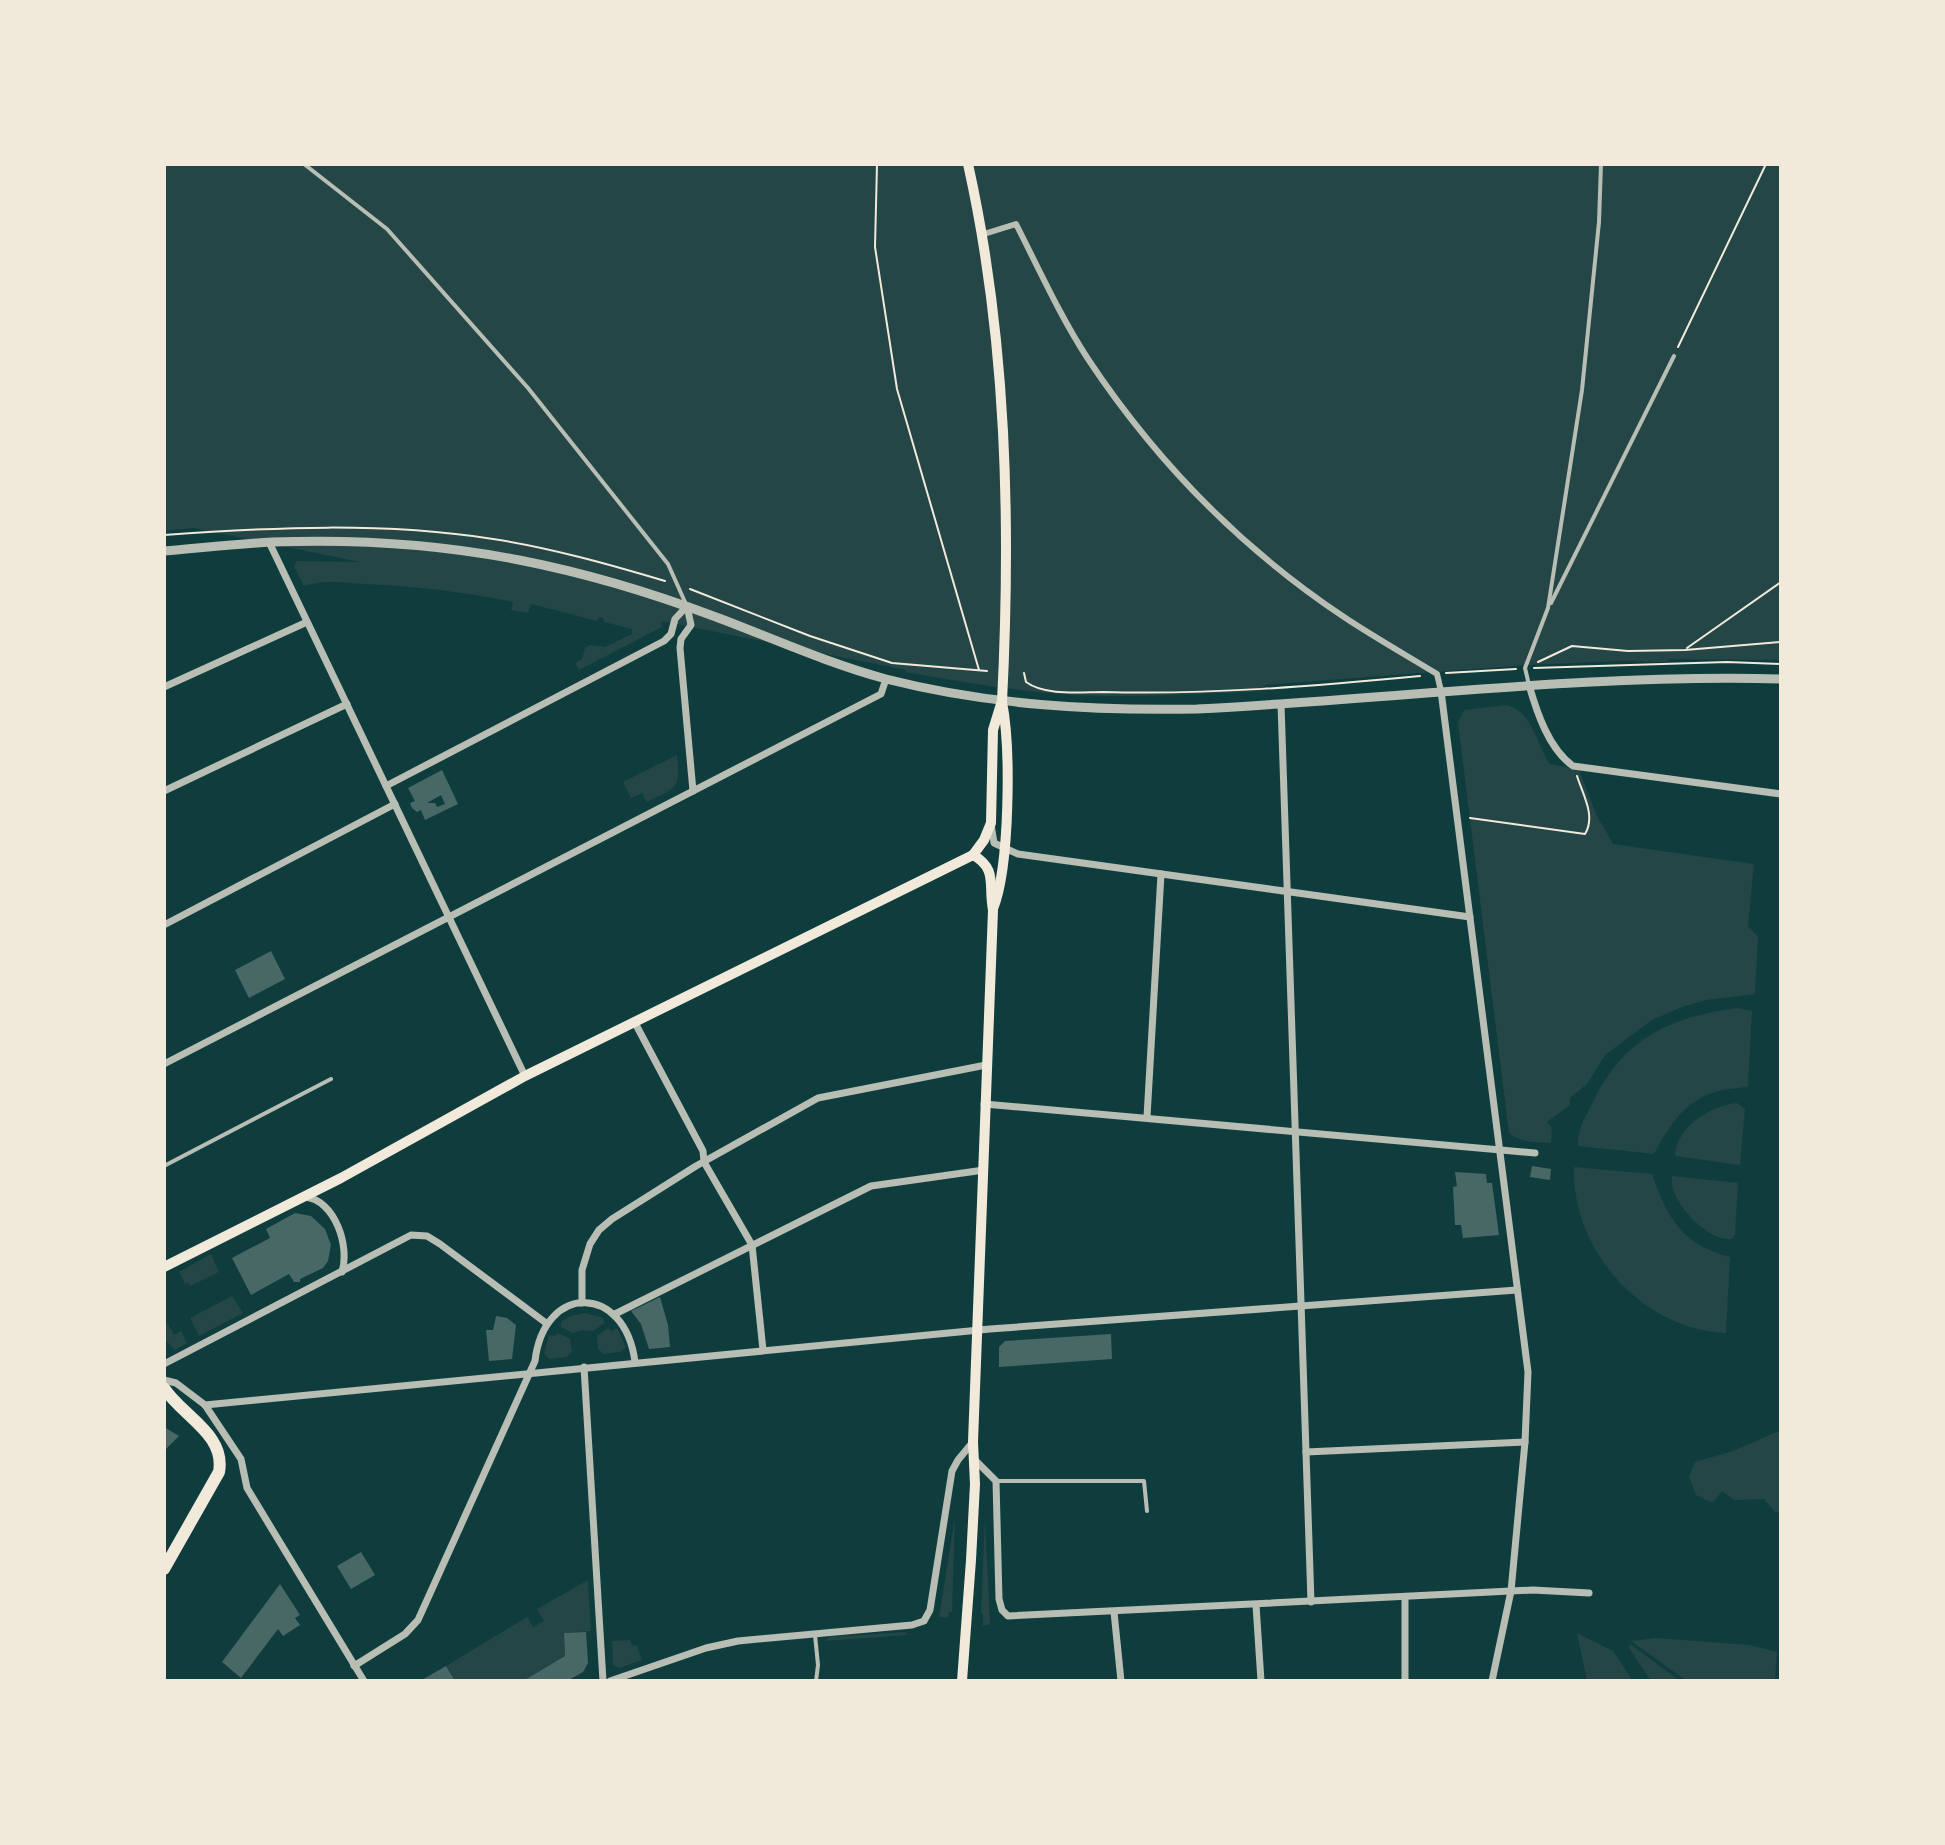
<svg xmlns="http://www.w3.org/2000/svg" width="1945" height="1845" font-family="'Noto Sans',sans-serif">
<style>
.green{fill:#244646}
.building{fill:#486865;fill-rule:evenodd}
.lines{fill:none;stroke-linecap:round;stroke-linejoin:round}
.path{stroke:#f1e9da;stroke-width:2}
.service{stroke:#b8beb3;stroke-width:4}
.pedestrian{stroke:#b8beb3;stroke-width:6}
.minor{stroke:#b8beb3;stroke-width:7}
.tertiary{stroke:#b8beb3;stroke-width:9}
.secondary{stroke:#f1e9da;stroke-width:10}
.primary{stroke:#f1e9da;stroke-width:12}
</style>
<rect width="100%" height="100%" fill="#0f3d3e"/>
<g class="green">
<path d="M164,164h1617v496l-103,-1h-8l-3,3 -45,-1 -96,4 -261,20 -3,6c-68,3 -136,8 -203,3 -51,-4 -102,-13 -153,-22v-2l-245,-49 1,6 -83,43 -4,-7 7,-4 3,-11 5,-3 15,2 27,-13v-5l-28,-7 -1,-4 -4,-1 -2,4 -66,-17 -3,9 -17,-3 2,-8c-47,-10 -100,-16 -148,-18 -22,-1 -37,-5 -61,2l-10,-19 3,-6 63,1 -166,-34 -30,3z"/>
<path d="M1507,705c26,7 29,39 43,59l29,6 17,44 17,30 141,20 -6,62 10,11 -3,57 -49,6 -24,7 -30,13 -47,35 -18,29 -17,14v7l-23,17 5,6 -1,15c-15,-1 -30,0 -42,-10l-51,-410 6,-13z"/>
<path d="M677,755c3,35 1,31 -30,47l-5,-9 -11,5 -8,-16z"/>
<path d="M1737,1008l15,3 -4,75c-9,3 -17,2 -26,4 -37,9 -51,33 -68,64l-76,-8c-1,-17 9,-32 16,-46 31,-63 77,-83 143,-92z"/>
<path d="M1737,1103l8,6 -5,56 -65,-9c1,-29 35,-50 62,-53z"/>
<path d="M1574,1167l78,7c15,43 30,71 78,83l-4,76c-83,-3 -155,-83 -152,-166z"/>
<path d="M1672,1176l66,7 -3,52 -3,4c-24,3 -64,-38 -60,-63z"/>
<path d="M211,1254l8,18 -29,14 -2,-4 -3,2 -6,-12z"/>
<path d="M232,1296l11,17 -44,23 -9,-18z"/>
<path d="M585,1313l18,5 1,5 -11,8 -10,-1 -10,3 -12,-6v-5l10,-6z"/>
<path d="M168,1324l6,11 7,-4 6,12 -12,7 -11,-12v-12z"/>
<path d="M608,1328l4,3 5,-3 9,19 -6,5 -16,2 -6,-5 -1,-13z"/>
<path d="M558,1333l12,6 2,12 -5,6 -18,2 -5,-6 5,-18 6,1z"/>
<path d="M1781,1430v82h-6l-11,-13 -30,1 -12,-9 -9,12 -17,-8 -7,-18 6,-15 38,-11z"/>
<path d="M955,1517l-3,95h-3l-1,6 -9,-1z"/>
<path d="M985,1518l5,106 -7,2v-12l-2,-1z"/>
<path d="M588,1580l3,51 -27,2 1,23 -42,25h-68l-9,-15 81,-49 6,10 11,-6 -7,-12z"/>
<path d="M906,1632l1,3 -82,6 4,-4z"/>
<path d="M1577,1633l36,18 20,30h-46z"/>
<path d="M1656,1638l94,7 27,7 -2,29h-88l-56,-40z"/>
<path d="M630,1640l2,5 5,1 5,14 -23,8 -6,-3 -1,-24z"/>
<path d="M1630,1644l50,37h-29l-22,-33z"/>
</g>
<g class="building">
<path d="M442,770l16,34 -33,16 -4,-10 -4,2 -5,-4 -2,-5 5,-2 -7,-13zM441,795l4,9 -8,3 -2,-4h-8z"/>
<path d="M271,951l14,28 -36,19 -14,-28z"/>
<path d="M1532,1166l19,3 -1,11 -20,-3z"/>
<path d="M1455,1172l31,2 1,9h5l7,52 -36,3 -2,-13h-6l-2,-38 4,-1z"/>
<path d="M295,1213l16,3 14,13 6,16 -3,16 -5,7 -23,11v3h-6l-5,-8 -38,21 -19,-37 38,-20 -4,-9z"/>
<path d="M660,1297l8,28 2,22 -21,2 -8,-25 -10,-13z"/>
<path d="M496,1316l11,2 9,7 -4,34 -23,2 -3,-31h7z"/>
<path d="M1111,1334l1,25 -113,8v-20l6,-6z"/>
<path d="M164,1427l15,9 -15,15z"/>
<path d="M361,1552l14,23 -24,14 -14,-23z"/>
<path d="M280,1584l20,31 -5,3 5,7 -17,11 -5,-7 -37,49 -19,-16z"/>
<path d="M586,1632l2,31 -5,9 -16,9h-44l42,-25 -1,-23z"/>
<path d="M446,1666l9,15h-35z"/>
</g>
<g class="lines">
<g class="path">
<path d="M877,164l-2,83 22,142 82,281"/>
<path d="M1678,347l88,-183"/>
<path d="M164,535c110,-8 219,-13 329,4 58,9 115,25 172,42"/>
<path d="M690,589l120,47 82,27 95,8"/>
<path d="M1687,648l94,-66"/>
<path d="M1538,662l34,-16 56,5 57,-1 96,-8"/>
<path d="M1534,668l193,-6 54,2"/>
<path d="M1024,673l2,9c19,14 54,10 77,10 106,3 212,-6 317,-16"/>
<path d="M1446,673l70,-4"/>
<path d="M1470,818l115,16c11,-18 -2,-39 -8,-58"/>
</g>
<g class="service">
<path d="M304,164l83,65 141,159 140,176 17,38"/>
<path d="M1551,603l123,-247"/>
<path d="M1529,685l-4,-17 23,-60 34,-218 17,-168 2,-58"/>
<path d="M164,1166l167,-87"/>
<path d="M996,1481h148l3,30"/>
<path d="M815,1635l3,30 -2,16"/>
</g>
<path class="pedestrian" d="M984,234l32,-10c23,45 44,92 72,135 67,101 154,190 256,258 30,20 62,38 93,57l4,17"/>
<g class="minor">
<path d="M269,542l256,534"/>
<path d="M687,606l4,19 -10,14 -1,9 13,143"/>
<path d="M1529,685c8,28 20,64 44,81l208,28"/>
<path d="M164,687l143,-65"/>
<path d="M1441,691l87,681 -3,70 -14,149 -19,90"/>
<path d="M1281,704l30,898"/>
<path d="M386,786l278,-145 7,-7 4,-15 12,-13"/>
<path d="M164,791l183,-87"/>
<path d="M991,824l3,19 24,11 452,63"/>
<path d="M164,925l231,-121"/>
<path d="M634,1021l69,130 1,11 48,83 11,105"/>
<path d="M164,1064l717,-370 5,-15"/>
<path d="M984,1104l551,49"/>
<path d="M1147,1117l14,-243"/>
<path d="M305,1197c30,3 45,49 37,75"/>
<path d="M582,1303v-33l8,-26 9,-14 13,-11 84,-53 122,-68 168,-33"/>
<path d="M615,1314l256,-128 113,-16"/>
<path d="M164,1364l247,-129 16,1 13,8 106,79"/>
<path d="M584,1367l19,314"/>
<path d="M164,1380l12,3 29,22 36,54 6,29 117,193"/>
<path d="M205,1405l785,-76 527,-39"/>
<path d="M1306,1452l219,-10"/>
<path d="M974,1459l22,22 3,118 3,11 6,6 525,-26 56,3"/>
<path d="M1405,1598v83"/>
<path d="M1256,1605l5,76"/>
<path d="M1114,1612l7,69"/>
<path d="M354,1666l51,-32 13,-14 117,-259c9,-78 90,-78 100,1"/>
<path d="M610,1681l96,-33 32,-7 174,-16 12,-4 6,-11 22,-139 6,-11 14,-17"/>
</g>
<path class="tertiary" d="M164,551c36,-3 72,-7 108,-9 82,-3 167,2 247,18 67,13 133,33 197,57 56,21 111,46 170,62 102,26 206,32 311,30 195,-10 388,-35 584,-30"/>
<g class="secondary">
<path d="M968,164c39,175 43,359 34,538 9,46 8,164 -9,207"/>
<path d="M973,855l11,-15 7,-17 2,-93 8,-26"/>
<path d="M164,1267l177,-89 184,-102 448,-221"/>
<path d="M962,1681l9,-121 4,-76 -2,-42 20,-532c-5,-25 5,-41 -20,-55"/>
</g>
<path class="primary" d="M164,1388c18,28 62,46 55,84l-55,97"/>
</g>
<rect width="1945" height="1845" fill="none" stroke="#f1e9da" stroke-width="332"/>
</svg>
